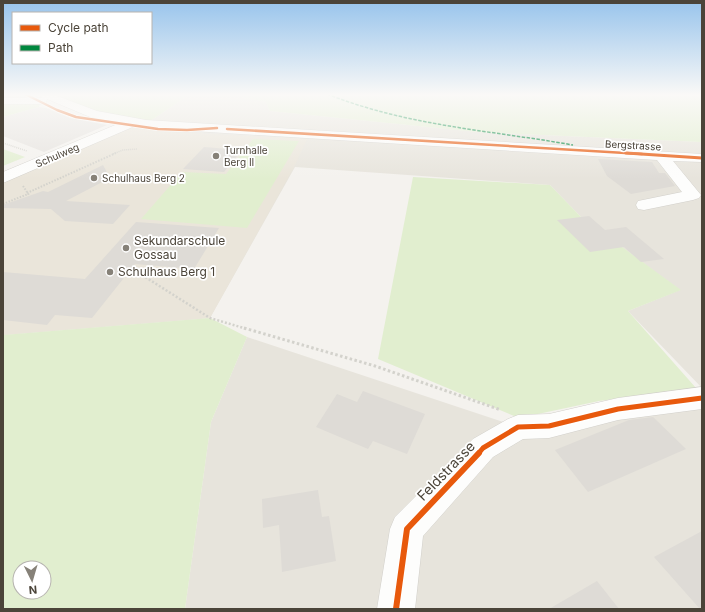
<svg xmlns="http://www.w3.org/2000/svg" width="705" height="612" font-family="Inter,sans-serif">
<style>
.residential{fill:#e7e4dc}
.education{fill:#eae5da}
.green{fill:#e1eecf;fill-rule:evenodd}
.parking{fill:#e6e3df}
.building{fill:#dedbd6}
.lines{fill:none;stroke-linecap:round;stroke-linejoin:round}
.minor-casing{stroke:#d2d0cb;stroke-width:1}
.path-far3{stroke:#d3d2cc;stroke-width:1.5;stroke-dasharray:1 1;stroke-linecap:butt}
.path-far2{stroke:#d3d2cc;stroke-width:2;stroke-dasharray:1.5 1.5;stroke-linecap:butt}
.path-far1{stroke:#d3d2cc;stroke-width:2.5;stroke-dasharray:2 2;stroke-linecap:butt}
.path{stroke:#d3d2cc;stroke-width:3;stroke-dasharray:2.5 2.5;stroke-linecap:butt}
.minor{fill:#fdfdfc;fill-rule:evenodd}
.quiet{stroke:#00873e;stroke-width:1.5;stroke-dasharray:3.5 1.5;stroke-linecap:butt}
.cycleway-far3-casing{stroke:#fff;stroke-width:4}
.cycleway-far2-casing{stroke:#fff;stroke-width:5}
.cycleway-far1-casing{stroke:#fff;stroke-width:8}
.cycleway-casing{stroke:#fff;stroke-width:8}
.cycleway-far3{stroke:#e8590c;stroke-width:2.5}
.cycleway-far2{stroke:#e8590c;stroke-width:3}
.cycleway-far1{stroke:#e8590c;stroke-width:5}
.cycleway{stroke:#e8590c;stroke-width:6}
.poi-dot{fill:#868178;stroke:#fff;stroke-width:1.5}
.labels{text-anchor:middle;stroke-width:3.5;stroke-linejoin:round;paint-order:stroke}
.far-street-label{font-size:10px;fill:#4b4439;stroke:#fff}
.far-poi-label{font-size:10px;fill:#4b4439;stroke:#fff;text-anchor:start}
.poi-label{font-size:12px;fill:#4b4439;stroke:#fff;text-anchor:start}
.near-street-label{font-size:14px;fill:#4b4439;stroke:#fff}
</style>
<rect width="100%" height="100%" fill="#f4f2ee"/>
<g class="residential">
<path d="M190,94h37l39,8 4,9 207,21 225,10v246l-74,-77 52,-21 -99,-73 -31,-32 -255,-18 -85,151 -207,17 123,-209 20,-2z"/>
<path d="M247,337l271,90 184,-29v211h-517l26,-187z"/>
</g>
<path class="education" d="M126,126l41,6 140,7 -13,28 -84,151 -207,17v-157z"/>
<g class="green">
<path d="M3,94h14l23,10 -1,3 -36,10z"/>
<path d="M43,94h147l-44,30 -63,-14z"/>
<path d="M227,94h475v48l-225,-10 -207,-21 -4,-9z"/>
<path d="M253,139l46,2 -52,87 -106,-9 41,-47 44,2z"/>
<path d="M3,149l22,8 -22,9z"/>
<path d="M413,177l137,8 31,32 100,73 -53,21 68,77 -97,13 -80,17 -141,-59z"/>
<path d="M210,318l37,19 -36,85 -26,187h-182v-274zM20,568h24v24h-24z"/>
</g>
<path class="parking" d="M39,107l7,1 24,10 37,7 -63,27 -41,-16v-19z"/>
<g class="building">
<path d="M204,147l38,3 -18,22 -41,-3z"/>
<path d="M598,159l54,3 7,11h6l10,13 -44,8 -24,-18z"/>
<path d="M103,165l7,13 -44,23 64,4 -17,19 -48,-3 -14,-12 -48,-1v-3l40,-14 5,1z"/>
<path d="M589,216l16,14 21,-3 38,32 -23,3 -17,-15 -34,5 -33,-32z"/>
<path d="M136,222l83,6 -25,41 -59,-5 -43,54 -37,-3 -8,10 -44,-5v-48l82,7z"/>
<path d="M363,391l62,23 -18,40 -34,-13 -5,8 -52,-22 21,-33 20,8z"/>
<path d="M653,417l33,32 -98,43 -33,-42 74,-30z"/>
<path d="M318,490l4,27 7,-1 7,45 -54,11 -3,-47 -16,3 -1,-29z"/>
<path d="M702,531v78h-2l-46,-52z"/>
<path d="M597,581l22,28h-70z"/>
</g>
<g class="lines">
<defs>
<g id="minor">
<path d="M38,94h14l45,17 49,9 556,34v8l-29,-1 28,34 -2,3 -6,2 -49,10 -6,-1 -2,-4 2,-4 44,-9 -25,-32 -511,-32 -11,-2 -132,57v-11l117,-49 -30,-6 -43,-18 -1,4 -4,1h-39v-6h39z"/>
<path d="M702,387v22l-84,11 -69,18 -26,1 -30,18 -70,79 -8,73h-38l13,-80 5,-12 78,-78 35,-20 10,-4 31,-1 69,-16z"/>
</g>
</defs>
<use href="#minor" class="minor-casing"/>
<g class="path-far3">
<path d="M3,143l24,8"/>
<path d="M113,154l10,-4 14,-1"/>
</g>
<g class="path-far2">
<path d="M23,186l6,9"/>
<path d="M27,193l89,-40"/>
<path d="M3,204l25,-10"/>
</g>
<path class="path-far1" d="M142,275l68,43 37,11"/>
<path class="path" d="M244,328l131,38 126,44"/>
<use href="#minor" class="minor"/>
<path class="quiet" d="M327,94c81,32 161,36 246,51"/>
<defs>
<g id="cycleway-far3">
<path d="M25,94l32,16 19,7 82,12 29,1 30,-2"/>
<path d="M227,129l415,25"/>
</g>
<path id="cycleway-far2" d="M626,153l76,5"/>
<path id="cycleway-far1" d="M478,454l5,-6 35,-21 31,-1 69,-17 84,-11"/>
<path id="cycleway" d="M396,609l11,-80 72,-76"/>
</defs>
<use href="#cycleway-far3" class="cycleway-far3-casing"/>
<use href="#cycleway-far2" class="cycleway-far2-casing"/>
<use href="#cycleway-far1" class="cycleway-far1-casing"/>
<use href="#cycleway" class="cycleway-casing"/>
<use href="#cycleway-far3" class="cycleway-far3"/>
<use href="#cycleway-far2" class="cycleway-far2"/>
<use href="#cycleway-far1" class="cycleway-far1"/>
<use href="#cycleway" class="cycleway"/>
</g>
<linearGradient id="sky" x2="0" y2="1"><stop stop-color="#98c4ec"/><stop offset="0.53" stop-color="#faf9f7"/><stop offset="1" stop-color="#faf9f7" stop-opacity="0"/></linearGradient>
<rect width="705" height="179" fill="url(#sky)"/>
<g class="poi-dot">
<circle cx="216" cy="156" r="4"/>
<circle cx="94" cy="178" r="4"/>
<circle cx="126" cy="248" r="4"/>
<circle cx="110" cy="272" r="4"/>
</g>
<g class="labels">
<g class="far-street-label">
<text transform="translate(633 145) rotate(3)" y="4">Bergstrasse</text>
<text transform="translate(57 155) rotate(-23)" y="4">Schulweg</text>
</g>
<g class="far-poi-label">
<text x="224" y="154">Turnhalle<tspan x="224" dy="12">Berg II</tspan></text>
<text x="102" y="182">Schulhaus Berg 2</text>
</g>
<g class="poi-label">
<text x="134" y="245">Sekundarschule<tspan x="134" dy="14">Gossau</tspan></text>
<text x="118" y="276">Schulhaus Berg 1</text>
</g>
<g class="near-street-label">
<text transform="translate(446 471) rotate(-46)" y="5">Feldstrasse</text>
</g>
</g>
<rect width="705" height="612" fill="none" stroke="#4b4439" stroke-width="8"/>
<rect x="12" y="12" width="140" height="52" fill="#ffffff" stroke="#b7b4b0"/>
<rect x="20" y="25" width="20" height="6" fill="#e8590c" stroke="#b7b4b0"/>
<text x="48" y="32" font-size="12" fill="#4b4439">Cycle path</text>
<rect x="20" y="45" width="20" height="6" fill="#00873e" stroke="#b7b4b0"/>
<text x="48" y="52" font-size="12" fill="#4b4439">Path</text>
<g transform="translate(32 580) rotate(175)"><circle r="19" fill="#ffffff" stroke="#b7b4b0"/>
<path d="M0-3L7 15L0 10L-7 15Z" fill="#868178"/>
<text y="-6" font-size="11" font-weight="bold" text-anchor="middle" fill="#4b4439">N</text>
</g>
</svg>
